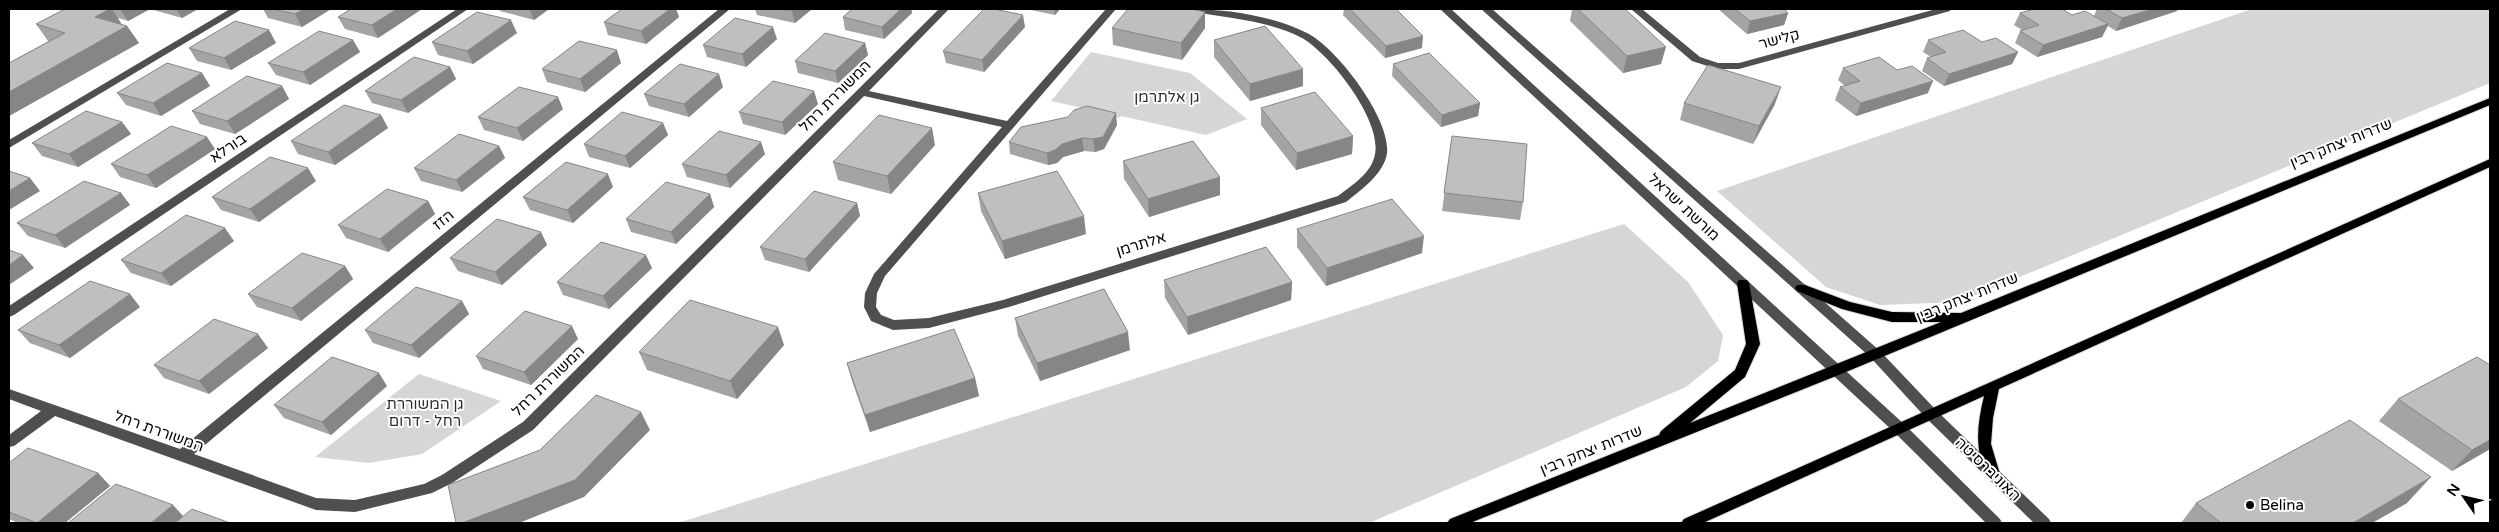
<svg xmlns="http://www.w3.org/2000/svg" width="2499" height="532" font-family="'Varela Round',Heebo,sans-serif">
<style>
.green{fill:#d6d6d6}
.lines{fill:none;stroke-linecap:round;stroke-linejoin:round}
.major-casing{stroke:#dbdbdb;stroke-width:2}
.minor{fill:#4f4f4f;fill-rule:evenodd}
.major{fill:#000;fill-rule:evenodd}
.wall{fill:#a4a4a4}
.shaded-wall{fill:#868686}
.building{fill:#bfbfbf;stroke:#868686}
.poi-dot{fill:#000;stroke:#fff;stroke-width:2}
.labels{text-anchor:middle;stroke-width:4;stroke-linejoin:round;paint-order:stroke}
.street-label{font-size:15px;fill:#000;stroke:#fff}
.park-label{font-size:15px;fill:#2d2d2d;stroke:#fff}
.poi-label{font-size:15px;fill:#000;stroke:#fff;text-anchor:start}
</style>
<rect width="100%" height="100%" fill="#fff"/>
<g class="green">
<path d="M2252,9h238v74l-531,219 -79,3 -54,-18 -109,-96z"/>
<path d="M1091,52l99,21 57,46 -41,16 -85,-19 -2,2 -10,-4 -58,-13z"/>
<path d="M1624,224l64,58 35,53 -5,26 -32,26 -317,136h-691z"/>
<path d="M419,374l82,27 -79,53 -53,9 -54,-6z"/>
</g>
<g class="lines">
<defs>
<g id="major">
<path d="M2490,98v7l-649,269 -371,149h-23l3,-4 209,-84 2,-4 74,-61 11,-26 -9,-61 2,-3h8l2,3 11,61 -15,33 -55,46 251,-101h-49l-50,-13 -45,-18 -2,-3 2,-3h8l45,17 42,10 69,1z"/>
<path d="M2490,159v8l-491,222 -6,29 -2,26 9,30 -2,4 -5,2 -5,-2c-14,-27 -11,-53 -4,-82l-281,127h-22l3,-4z"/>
</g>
</defs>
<use href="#major" class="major-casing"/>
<g class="minor">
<path d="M230,9h12l-233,139v-8z"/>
<path d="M457,9h11l-454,306 -5,2v-11z"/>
<path d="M719,9h11l-536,445 122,44 39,2 69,-16 18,-9 81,-53 416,-413h10l-80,82 138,30 99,-112h10l-231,267 -8,17 -1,14 5,8 13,5 35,-2 74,-18 335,-104c14,-11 34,-23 37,-42 7,-34 -45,-100 -73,-116 -32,-17 -73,-20 -108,-26l-5,-3c38,0 84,7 118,24 30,15 84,86 80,120 -3,21 -26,37 -41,49l-337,105 -80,21 -36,2 -22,-9 -7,-14 1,-14 9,-19 128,-147 -138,-31 -331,334 -81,53 -20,10 -77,19 -39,-2 -261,-94 -41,30 -5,1v-12l32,-24 -32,-12v-10l171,60z"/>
<path d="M1440,9h11l454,416 95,94 2,4h-16l-91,-90z"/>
<path d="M1481,9h11l388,342 57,60 112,108 2,4h-17l-107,-104 -57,-62z"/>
<path d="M1631,9h11l58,48 18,6h21l197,-54h15l-1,2 -211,58h-22l-25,-8z"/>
</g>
<use href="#major" class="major"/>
</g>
<g class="wall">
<path d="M65,9h133l-16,9 -32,-9 -22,12 -10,-3 4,7 5,1 12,17 -130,73v-53l40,-22h-1l-12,-17z"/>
<path d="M263,9h68l-29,18 -34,-9z"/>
<path d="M351,9h71l-44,29 -33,-9 -7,-12z"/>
<path d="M499,9h50l-15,11 -34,-9z"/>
<path d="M622,9h54l3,8 -33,27 -38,-9 -4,-13z"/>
<path d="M755,9h57l-17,14 -38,-8z"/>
<path d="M852,9h59l1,4 -28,26 -39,-9 -2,-13z"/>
<path d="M1026,9h34l-5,6z"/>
<path d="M1344,9h52l26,39 -37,10 -42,-43z"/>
<path d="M1572,9h53l36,55 -38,9 -53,-52z"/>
<path d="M1718,9h66l4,4 -4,12 -37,9z"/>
<path d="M2097,9h81l-1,2 -61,20 -8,-5 -6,11 -65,20 -22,-14 5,-12 2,-1 -8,-5 6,-12 74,3z"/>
<path d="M1025,27l-41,45 -38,-9 -3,-12z"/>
<path d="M1112,28h93l-23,32 -69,-15z"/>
<path d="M269,30l7,13 -45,27 -34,-9 -8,-13z"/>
<path d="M517,33l-44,31 -35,-9 -6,-13z"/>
<path d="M777,39l-31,28 -39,-10 -4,-12z"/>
<path d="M353,40l7,12 -50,33 -34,-10 -8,-12z"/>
<path d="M1214,40l89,46 -53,15 -36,-44z"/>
<path d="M1928,40l54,2 36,10 -6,12 -68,22 -22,-15 5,-13 4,-1 -8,-5z"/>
<path d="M865,43l3,12 -30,28 -40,-10 -3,-12z"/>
<path d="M621,63l-36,29 -38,-10 -5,-13z"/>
<path d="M1393,64l87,39 -2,13 -37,11 -49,-51z"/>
<path d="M450,67l6,12 -48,34 -36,-10 -7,-12z"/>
<path d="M1843,68l85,25 -72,23 -21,-16 5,-13 5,-1 -7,-6z"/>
<path d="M202,73l8,13 -49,30 -35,-11 -9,-12z"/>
<path d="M282,86l7,13 -54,35 -35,-10 -8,-13z"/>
<path d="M723,87l-34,30 -40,-11 -5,-12z"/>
<path d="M1684,103l91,1 -22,40 -73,-24z"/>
<path d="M818,104l-33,31 -42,-11 -4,-12z"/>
<path d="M1261,108l92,28 -1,18 -56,16 -35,-45z"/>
<path d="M563,109l-40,32 -39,-11 -6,-13z"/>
<path d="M381,115l7,13 -53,37 -37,-11 -7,-13z"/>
<path d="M122,122l9,12 -53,33 -36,-11 -10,-13z"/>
<path d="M663,123l5,12 -38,33 -41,-11 -5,-13z"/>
<path d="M1117,125l-13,24 -9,3 -11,-1 -21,6 -6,6 -9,2 -38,-11 -1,-12z"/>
<path d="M1452,136l71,66 -3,18 -78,-9z"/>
<path d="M935,145l-44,49 -53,-14 -5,-18z"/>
<path d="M499,146l6,12 -43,34 -41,-11 -7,-13z"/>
<path d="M215,149l-59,39 -36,-11 -9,-13z"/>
<path d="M765,154l-35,34 -43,-11 -5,-13z"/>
<path d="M1123,161l97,34 -71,22 -25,-38z"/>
<path d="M316,181l-57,41 -38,-12 -9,-13z"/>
<path d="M613,187l-40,36 -43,-13 -7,-13z"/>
<path d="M121,193l9,12 -65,43 -37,-12 -11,-13z"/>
<path d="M978,193l108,41 -81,25 -24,-48z"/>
<path d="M710,194l4,13 -38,37 -45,-12 -5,-13z"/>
<path d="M428,201l7,13 -47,38 -42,-14 -8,-13z"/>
<path d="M857,203l3,13 -51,56 -44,-12 -5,-13z"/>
<path d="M1297,229l125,24 -96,33 -29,-39z"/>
<path d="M541,232l6,13 -45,40 -44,-14 -8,-13z"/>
<path d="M234,241l-63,45 -40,-13 -10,-13z"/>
<path d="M345,266l8,13 -52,42 -44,-14 -9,-13z"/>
<path d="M652,268l-43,41 -46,-14 -6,-13z"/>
<path d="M1164,280l128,2 -1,18 -103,35 -23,-37z"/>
<path d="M462,301l7,13 -50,44 -46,-15 -8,-13z"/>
<path d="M140,307l-70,51 -40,-15 -12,-13z"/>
<path d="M1015,318l115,32 -90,31 -22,-45z"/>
<path d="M578,339l-47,46 -48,-16 -7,-13z"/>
<path d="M784,345l-47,54 -90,-29 -8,-18z"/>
<path d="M268,348l-59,46 -45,-16 -10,-13z"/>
<path d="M847,363l128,15 4,18 -109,36 -18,-51z"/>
<path d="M387,386l-56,49 -47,-17 -10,-13z"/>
<path d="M2398,399l92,50 -38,22 -73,-50z"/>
<path d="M9,463l89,10 12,13 -45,37h-47l-9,-4z"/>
<path d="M2196,503h211l-35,20h-191z"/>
</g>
<g class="shaded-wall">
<path d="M110,9h2l10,16 -27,-8z"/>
<path d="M120,9h30l-22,12z"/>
<path d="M176,9h22l-16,9z"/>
<path d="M304,9h27l-29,18 -7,-13z"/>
<path d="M397,9h25l-44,29 -6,-13z"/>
<path d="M529,9h20l-15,11z"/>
<path d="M670,9h6l3,8 -33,27 -5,-13z"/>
<path d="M794,9h18l-17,14 -3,-12z"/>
<path d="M901,9h10l1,4 -28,26 -2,-12z"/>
<path d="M1054,9h6l-5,6z"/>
<path d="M2153,9h25l-1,2 -61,20 6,-13z"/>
<path d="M1205,12v16l-23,32 -1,-17z"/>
<path d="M1788,13l-4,12 -37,9 3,-13z"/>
<path d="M1023,15l2,12 -41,45 -2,-12z"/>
<path d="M511,20l6,13 -44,31 -6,-13z"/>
<path d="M2108,24l-6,13 -65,20 6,-12z"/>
<path d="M127,26l12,17 -130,73v-24z"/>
<path d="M773,27l4,12 -31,28 -4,-13z"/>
<path d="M269,30l7,13 -45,27 -7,-12z"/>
<path d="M1423,36l-1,12 -37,10 1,-12z"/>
<path d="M353,40l7,12 -50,33 -7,-13z"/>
<path d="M865,43l3,12 -30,28 -3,-12z"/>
<path d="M1666,47l-5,17 -38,9 4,-17z"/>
<path d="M617,50l4,13 -36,29 -5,-13z"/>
<path d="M2018,52l-6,12 -68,22 5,-12z"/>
<path d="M450,67l6,12 -48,34 -7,-13z"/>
<path d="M1303,69v17l-53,15v-17z"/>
<path d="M202,73l8,13 -49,30 -8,-13z"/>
<path d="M719,74l4,13 -34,30 -5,-13z"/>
<path d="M1933,81l-5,12 -72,23 5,-13z"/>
<path d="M282,86l7,13 -54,35 -8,-13z"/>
<path d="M1781,87l-6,17 -22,40 6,-18z"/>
<path d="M814,91l4,13 -33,31 -3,-13z"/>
<path d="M558,97l5,12 -40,32 -6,-13z"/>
<path d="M1480,103l-2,13 -37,11 1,-12z"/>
<path d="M1116,113l1,12 -13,24 -9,3 -2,-13z"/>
<path d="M381,115l7,13 -53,37 -7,-13z"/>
<path d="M122,122l9,12 -53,33 -9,-13z"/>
<path d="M663,123l5,12 -38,33 -5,-12z"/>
<path d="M932,128l3,17 -44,49 -4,-18z"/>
<path d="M1353,136l-1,18 -56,16 1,-17z"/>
<path d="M207,137l8,12 -59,39 -9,-13z"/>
<path d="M1082,138l2,13 -21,6 -6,6 -9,2 -1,-12 15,-9z"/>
<path d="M761,142l4,12 -35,34 -4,-13z"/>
<path d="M499,146l6,12 -43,34 -6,-12z"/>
<path d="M308,168l8,13 -57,41 -9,-13z"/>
<path d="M608,174l5,13 -40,36 -6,-13z"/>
<path d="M1220,177v18l-71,22 -1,-18z"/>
<path d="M30,178l10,13 -31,19v-19z"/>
<path d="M121,193l9,12 -65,43 -10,-13z"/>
<path d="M710,194l4,13 -38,37 -5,-12z"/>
<path d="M428,201l7,13 -47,38 -8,-13z"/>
<path d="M857,203l3,13 -51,56 -4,-13z"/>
<path d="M1084,216l2,18 -81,25 -3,-18z"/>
<path d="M225,228l9,13 -63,45 -10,-13z"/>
<path d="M541,232l6,13 -45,40 -7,-13z"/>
<path d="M1424,236l-2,17 -96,33 1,-18z"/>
<path d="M23,255l11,13 -25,17v-20z"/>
<path d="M646,255l6,13 -43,41 -6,-13z"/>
<path d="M345,266l8,13 -52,42 -9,-13z"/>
<path d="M1292,282l-1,18 -103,35 -1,-18z"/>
<path d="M130,294l10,13 -70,51 -11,-13z"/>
<path d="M462,301l7,13 -50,44 -8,-13z"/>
<path d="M572,326l6,13 -47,46 -7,-13z"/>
<path d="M778,327l6,18 -47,54 -7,-18z"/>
<path d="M1128,332l2,18 -90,31 -3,-18z"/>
<path d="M258,334l10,14 -59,46 -10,-13z"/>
<path d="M379,373l8,13 -56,49 -9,-13z"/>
<path d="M975,378l4,18 -109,36 -5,-17z"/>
<path d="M641,412l9,18 -66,67 -65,26h-57z"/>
<path d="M2490,440v9l-38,22 20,-21z"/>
<path d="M98,473l12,13 -45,37h-28z"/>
<path d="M2431,477l-24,26 -35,20h-19z"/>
<path d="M173,505l11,12 -7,6h-26z"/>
</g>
<g class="building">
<path d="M65,9h45l-15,8 32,9 -118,66v-29l56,-30 -29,-9z"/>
<path d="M273,9h31l-9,5z"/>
<path d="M351,9h46l-25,16 -34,-8z"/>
<path d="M622,9h48l-29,22 -37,-9z"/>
<path d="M781,9h13l-2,2z"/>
<path d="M852,9h49l-19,18 -39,-10z"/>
<path d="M984,9h10l29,6 -41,45 -39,-9z"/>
<path d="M1128,9h63l14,3 -24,31 -69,-15z"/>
<path d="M1350,9h46l27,27 -37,10z"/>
<path d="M1578,9h47l41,38 -39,9z"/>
<path d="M1735,9h49l4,4 -38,8z"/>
<path d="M2034,9h28l10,6 13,-4 23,13 -65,21 -23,-14 19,-6 -19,-12z"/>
<path d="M2106,9h47l-31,9z"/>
<path d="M477,12l34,8 -44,31 -35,-9z"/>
<path d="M735,18l38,9 -31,27 -39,-9z"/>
<path d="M235,21l34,9 -45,28 -35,-10z"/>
<path d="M1265,26l38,43 -53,15 -36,-44z"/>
<path d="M1963,30l19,12 14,-4 22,14 -69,22 -22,-16 19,-6 -18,-12z"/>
<path d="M319,31l34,9 -50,32 -35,-9z"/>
<path d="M825,33l40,10 -30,28 -40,-10z"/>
<path d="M579,41l38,9 -37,29 -38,-10z"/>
<path d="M1429,53l51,50 -38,12 -49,-51z"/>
<path d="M414,57l36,10 -49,33 -36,-9z"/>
<path d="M1879,57l18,13 15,-4 21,15 -72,22 -21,-16 20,-6 -17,-13z"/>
<path d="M167,63l35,10 -49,30 -36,-10z"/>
<path d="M680,64l39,10 -35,30 -40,-10z"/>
<path d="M1708,65l73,22 -22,39 -75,-23z"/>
<path d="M247,76l35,10 -55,35 -35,-10z"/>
<path d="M773,81l41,10 -32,31 -43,-10z"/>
<path d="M519,87l39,10 -41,31 -39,-11z"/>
<path d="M1315,92l38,44 -56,17 -36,-45z"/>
<path d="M344,105l37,10 -53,37 -37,-11z"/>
<path d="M1087,106l29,7 -13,24 -10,2 -11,-1 -20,6 -7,6 -8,3 -38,-11 12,-15 47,-10 6,-7z"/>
<path d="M86,111l36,11 -53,32 -37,-11z"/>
<path d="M622,112l41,11 -38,33 -41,-12z"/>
<path d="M879,115l53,13 -45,48 -54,-14z"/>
<path d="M171,126l36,11 -60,38 -36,-11z"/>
<path d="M719,131l42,11 -35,33 -44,-11z"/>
<path d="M459,134l40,12 -43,34 -42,-12z"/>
<path d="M1452,136l75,8 -4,58 -79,-9z"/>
<path d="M1193,141l27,36 -72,22 -25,-38z"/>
<path d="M270,157l38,11 -58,41 -38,-12z"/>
<path d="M566,162l42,12 -41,36 -44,-13z"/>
<path d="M9,171l21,7 -21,13z"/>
<path d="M1057,171l27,45 -82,25 -24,-48z"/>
<path d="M84,181l37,12 -66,42 -38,-12z"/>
<path d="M666,182l44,12 -39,38 -45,-13z"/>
<path d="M387,189l41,12 -48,38 -42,-14z"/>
<path d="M814,191l43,12 -52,56 -45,-12z"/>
<path d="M1392,199l32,37 -97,32 -30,-39z"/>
<path d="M186,215l39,13 -64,45 -40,-13z"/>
<path d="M497,219l44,13 -46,40 -45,-14z"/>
<path d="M601,242l45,13 -43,41 -46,-14z"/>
<path d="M1266,247l26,35 -105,35 -23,-37z"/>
<path d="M9,250l14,5 -14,10z"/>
<path d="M302,253l43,13 -53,42 -44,-14z"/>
<path d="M90,281l40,13 -71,51 -41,-15z"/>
<path d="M416,287l46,14 -51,44 -46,-15z"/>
<path d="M1104,289l24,43 -91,31 -22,-45z"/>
<path d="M690,300l88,27 -48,54 -91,-29z"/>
<path d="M525,311l47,15 -48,46 -48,-16z"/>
<path d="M214,319l44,15 -59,47 -45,-16z"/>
<path d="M954,329l21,49 -110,37 -18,-52z"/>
<path d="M332,357l47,16 -57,49 -48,-17z"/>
<path d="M2477,357l13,8v75l-18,10 -74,-51z"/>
<path d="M596,395l45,17 -66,68 -113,43h-6l-8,-38 92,-35z"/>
<path d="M2350,420l81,57 -78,46h-132l-25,-20z"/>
<path d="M28,448l70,25 -61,50 -28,-11v-49z"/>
<path d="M116,484l57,21 -22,18h-83z"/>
<path d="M192,509l38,14h-55z"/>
</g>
<circle class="poi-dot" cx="2250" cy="505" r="5"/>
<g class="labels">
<g class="street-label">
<text transform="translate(1779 39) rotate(-15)" y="5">קלישר</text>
<text transform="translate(835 96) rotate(-45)" y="5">המשוררת רחל</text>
<text transform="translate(2341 143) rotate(-22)" y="5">שדרות יצחק רבין</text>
<text transform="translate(228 148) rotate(-34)" y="5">בורלא</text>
<text transform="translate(1684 207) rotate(43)" y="5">מורשת ישראל</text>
<text transform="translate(443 220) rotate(-39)" y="5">הזז</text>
<text transform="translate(1141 244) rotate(-17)" y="5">אלתרמן</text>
<text transform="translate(1967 297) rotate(-22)" y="5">שדרות יצחק רבין</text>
<text transform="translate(548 381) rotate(-44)" y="5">המשוררת רחל</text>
<text transform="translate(159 431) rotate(20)" y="5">המשוררת רחל</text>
<text transform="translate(1591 450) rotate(-22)" y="5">שדרות יצחק רבין</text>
<text transform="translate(1988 469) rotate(44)" y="5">האוניברסיטה</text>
</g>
<g class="park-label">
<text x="1167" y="102">גן אלתרמן</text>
<text x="425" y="409">גן המשוררת<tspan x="425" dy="17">רחל - דרום</tspan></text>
</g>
<g class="poi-label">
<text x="2260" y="510">Belina</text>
</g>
</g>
<rect width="2499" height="532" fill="none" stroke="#000000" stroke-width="20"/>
<g transform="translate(2464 497) rotate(304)" stroke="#ffffff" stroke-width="4" paint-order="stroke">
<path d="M0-4L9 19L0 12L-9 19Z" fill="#000000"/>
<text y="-8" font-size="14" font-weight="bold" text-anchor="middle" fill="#000000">N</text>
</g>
</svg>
